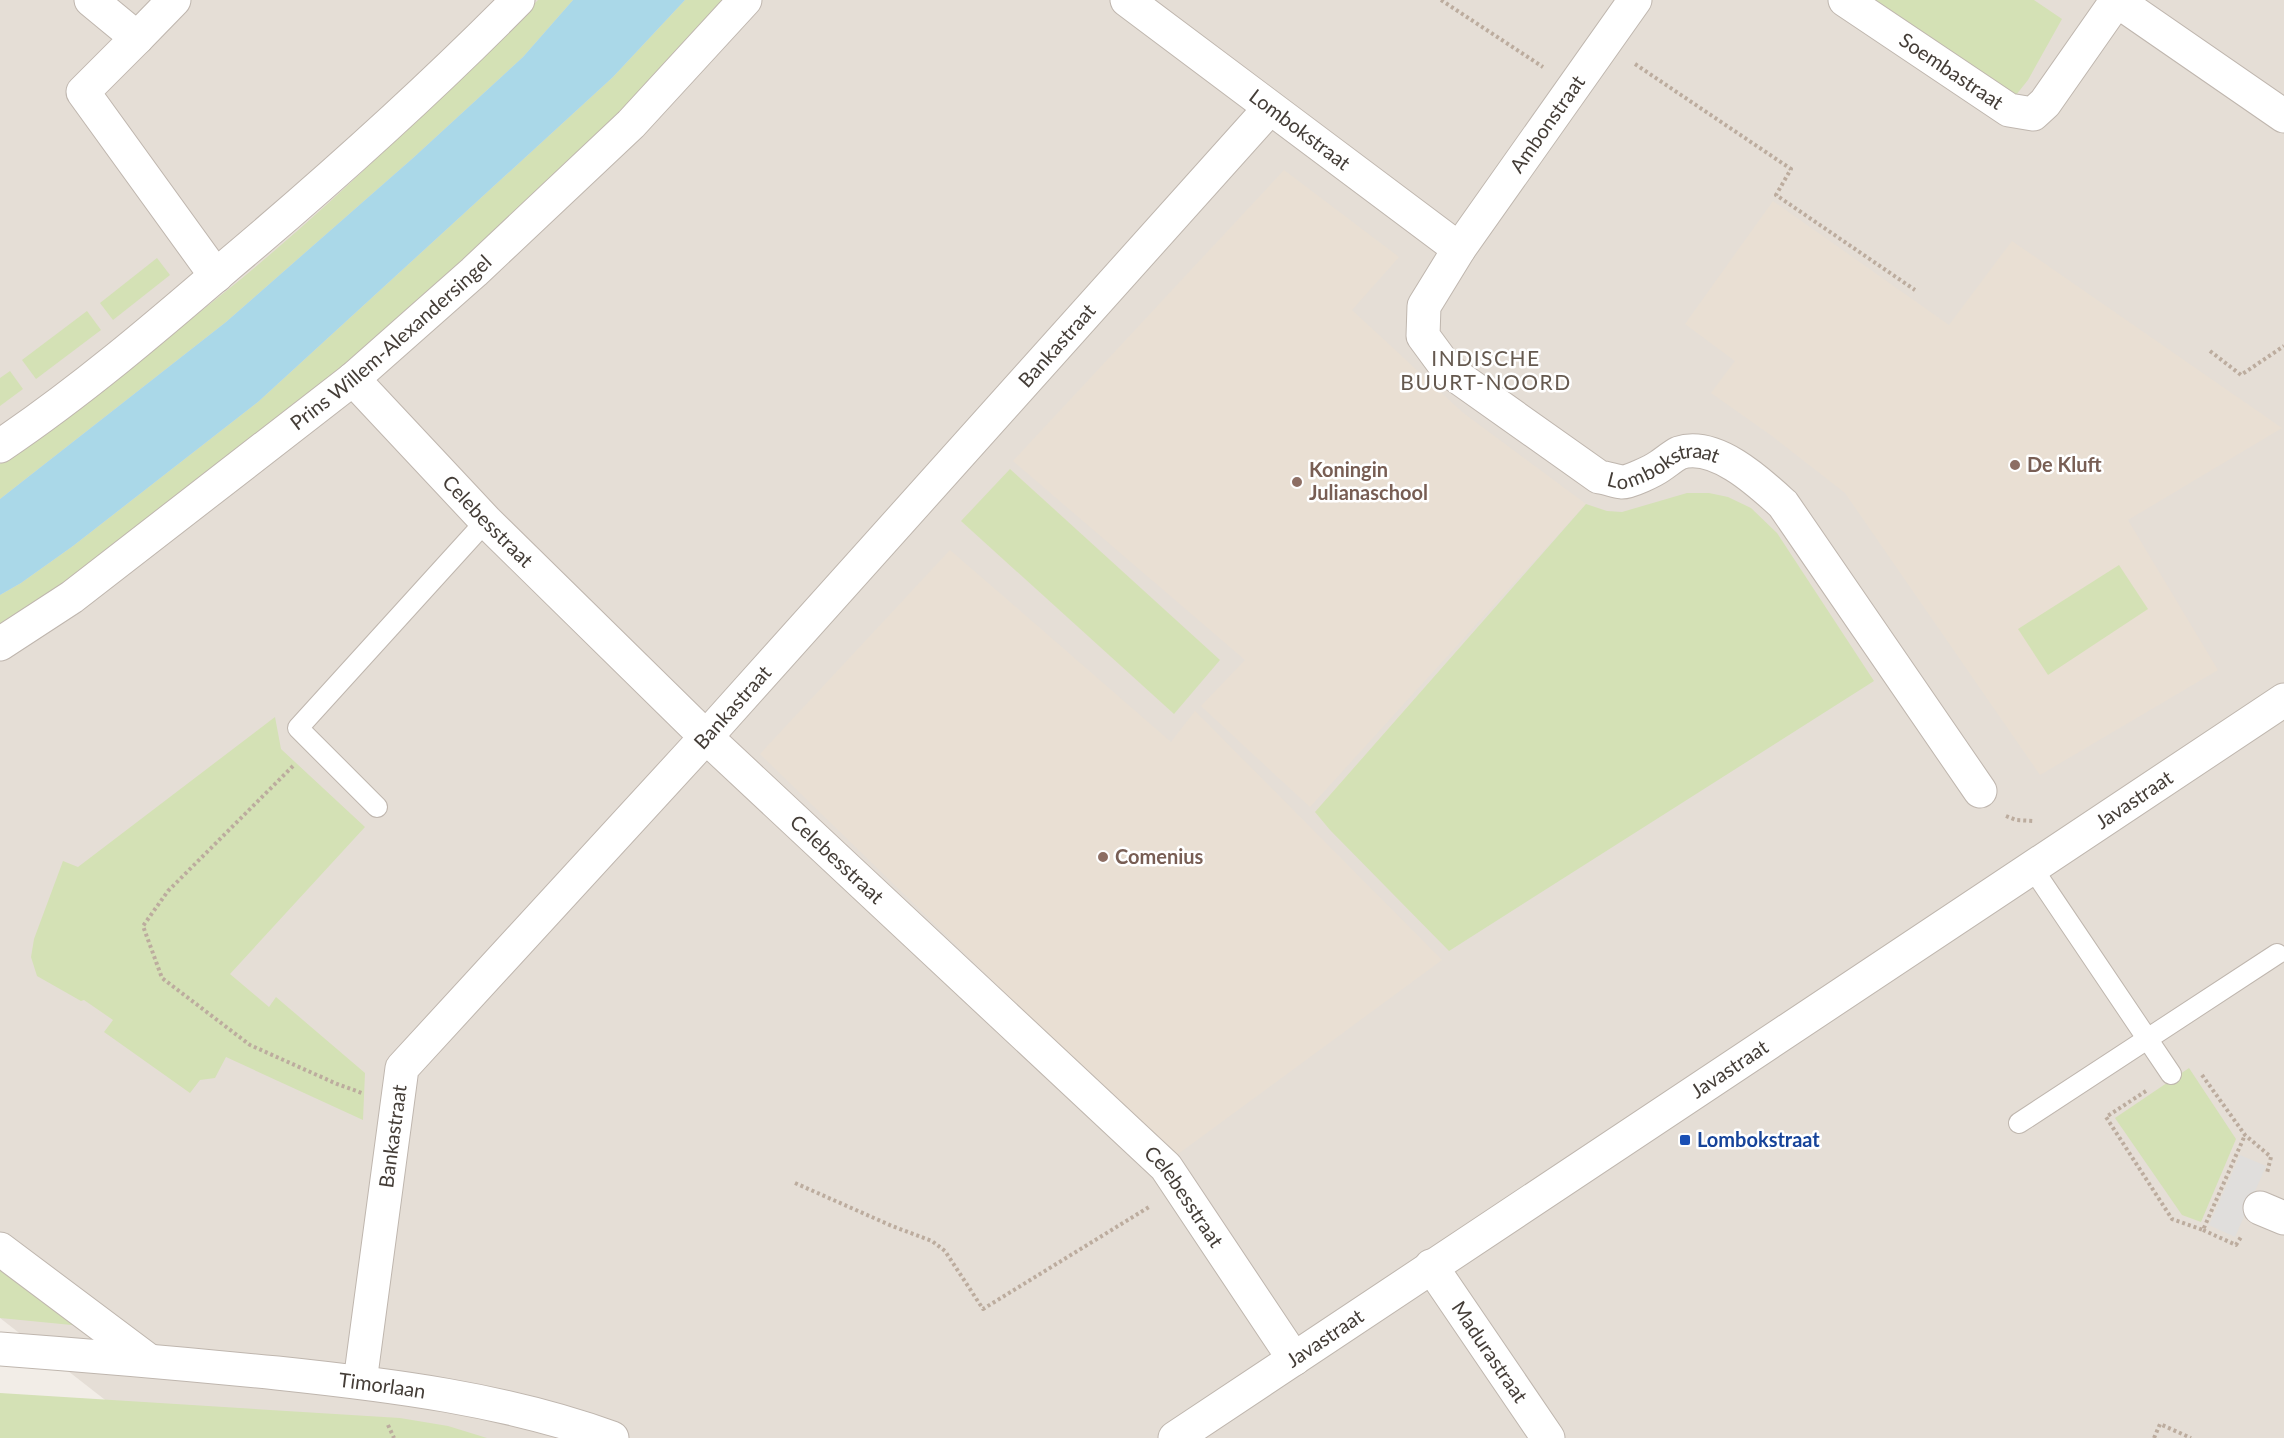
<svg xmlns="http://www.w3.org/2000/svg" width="2284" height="1438" font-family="Lato,sans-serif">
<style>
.residential{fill:#e5ded6}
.education{fill:#e9dfd3}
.green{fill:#d4e1b5}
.parking{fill:#e0dedc}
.water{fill:#aad8e8}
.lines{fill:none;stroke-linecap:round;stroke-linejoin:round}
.service-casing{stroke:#bfb6ae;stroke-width:22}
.minor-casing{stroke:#bfb6ae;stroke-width:35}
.tertiary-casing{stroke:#bfb6ae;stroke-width:35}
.path{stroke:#bcac9e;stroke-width:4;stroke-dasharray:3 3;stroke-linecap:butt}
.service{stroke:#fff;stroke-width:20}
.minor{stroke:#fff;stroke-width:33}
.tertiary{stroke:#fff;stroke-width:33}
.education-dot{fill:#8d6e63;stroke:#fff;stroke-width:2}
.transit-dot{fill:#1a4fb4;stroke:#fff;stroke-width:2}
.labels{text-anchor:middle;stroke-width:5;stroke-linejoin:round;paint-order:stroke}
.street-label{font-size:20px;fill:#443d37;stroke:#fff}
.education-label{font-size:20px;font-weight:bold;fill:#785e54;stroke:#fff;text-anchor:start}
.transit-label{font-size:20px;font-weight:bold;fill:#164399;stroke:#fff;text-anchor:start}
.neighbourhood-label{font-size:21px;letter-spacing:1.5px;fill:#65594f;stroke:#fff}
</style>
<rect width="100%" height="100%" fill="#f2ede7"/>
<path class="residential" d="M0,0h2284v1438h-2130l-154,-120z"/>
<g class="education">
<path d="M1284,170l115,87 -47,53 110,102 124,92 -276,303 -109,-101 44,-46 -232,-199z"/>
<path d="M1773,201l176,124 63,-84 270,187 -154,92 90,150 -178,105 -195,-282 -73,-57 -61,-43 24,-32 -50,-37z"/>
<path d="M950,550l221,192 24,-31 247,249 -268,197 -414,-403z"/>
</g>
<g class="green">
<path d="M538,0h35l-50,57 -110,101 -187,164 -226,177v-35c81,-60 163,-121 241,-185 105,-87 201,-183 297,-279z"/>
<path d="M685,0h42l-103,112 -141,133 -167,149 -316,237v-36l21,-12 52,-37 185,-144 355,-325z"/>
<path d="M1858,0h176l28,19 -34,61 -16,20z"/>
<path d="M157,258l13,17 -57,45 -13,-17z"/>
<path d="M87,311l14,19 -65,49 -14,-19z"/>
<path d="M10,371l13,18 -23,17v-28z"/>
<path d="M1010,469l210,191 -46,54 -213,-193z"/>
<path d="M1687,493h22l19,4 23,11 26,25 97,148 -425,270 -119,-121 -15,-18 271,-308 21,7 15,1z"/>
<path d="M2119,565l29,44 -100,66 -30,-46z"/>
<path d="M275,717l6,32 84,78 -135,147 39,33 7,-10 89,76 -2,47 -137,-63 -11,21 -15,2 -10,13 -86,-61 9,-12 -29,-20 -3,1 -44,-25 -6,-19 3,-18 29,-78 15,6z"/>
<path d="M2189,1068l47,71 -35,83 -19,-7 -67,-97z"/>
<path d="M0,1257l82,69 -82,-8z"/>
<path d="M0,1393l400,25 48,8 39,12h-487z"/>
</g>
<path class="parking" d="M2240,1155l26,11 -31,71 -26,-12z"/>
<path class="water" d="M573,0h112l-72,77 -355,325 -185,144 -52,37 -21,12v-96l226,-177 187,-164 110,-101z"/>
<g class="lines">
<defs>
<g id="service">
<path d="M377,807l-79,-79 188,-207"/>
<path d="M2033,869l138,205"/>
<path d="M2019,1123l258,-169"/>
</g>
<g id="minor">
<path d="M91,0l46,38 -54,54 133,184"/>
<path id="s1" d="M1127,0l332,249 -35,57 -1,30 25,34 151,107c8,1 16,4 23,5 8,0 31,-11 38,-16 6,-4 13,-10 19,-13 36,-12 80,29 104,51l197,287"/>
<path id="s2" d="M1845,0l164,110 24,4 12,-11 72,-103"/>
<path d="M2116,0l168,116"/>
<path d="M137,38l37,-38"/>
<path id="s3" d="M1459,249l176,-249"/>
<path id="s4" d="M353,379l133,142 220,216 460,430 128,192"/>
<path d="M0,446c80,-54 154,-117 227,-180 101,-85 198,-172 291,-266"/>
<path id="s5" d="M0,644l72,-47 281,-218 121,-107 157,-148 114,-124"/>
<path d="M2260,1208l24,10"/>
<path id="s6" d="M1431,1266l117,172"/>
<path id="s7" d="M360,1382l42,-314 304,-331 564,-629"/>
</g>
<g id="tertiary">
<path d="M0,1249l148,111"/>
<path id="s8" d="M0,1349c93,7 185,15 277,24 113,12 228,26 335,65"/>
<path id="s9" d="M1175,1438l1109,-738"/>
</g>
</defs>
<use href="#service" class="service-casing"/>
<use href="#minor" class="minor-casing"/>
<use href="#tertiary" class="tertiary-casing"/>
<g class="path">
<path d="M1441,0l102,67"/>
<path d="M1635,64l156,105 -15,26 139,95"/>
<path d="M2210,351l31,24 43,-29"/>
<path d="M293,766l-125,125 -25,35 19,52 88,67 87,39 25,9"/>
<path d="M2006,816l10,4 18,1"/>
<path d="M2202,1075l43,60 26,22 -4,16"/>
<path d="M2146,1091l-40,26 66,102 31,11 42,-95"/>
<path d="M795,1183l97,43 40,15 13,10 38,58 166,-102"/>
<path d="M2203,1230l33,15 5,-8"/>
<path d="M388,1425l6,13"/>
<path d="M2154,1438l6,-14 31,14"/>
</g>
<use href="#service" class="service"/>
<use href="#minor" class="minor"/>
<use href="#tertiary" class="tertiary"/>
</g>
<g class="education-dot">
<circle cx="2015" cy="465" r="6"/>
<circle cx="1297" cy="482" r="6"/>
<circle cx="1103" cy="857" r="6"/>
</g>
<rect class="transit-dot" x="1679" y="1134" width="12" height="12" rx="3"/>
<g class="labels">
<g class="street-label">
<text dy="7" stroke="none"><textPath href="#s2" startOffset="128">Soembastraat</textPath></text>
<text dy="7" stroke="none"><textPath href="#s3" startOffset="153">Ambonstraat</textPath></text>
<text dy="7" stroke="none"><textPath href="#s1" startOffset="216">Lombokstraat</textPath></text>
<text dy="7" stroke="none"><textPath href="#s5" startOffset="494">Prins Willem-Alexandersingel</textPath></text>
<text dy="7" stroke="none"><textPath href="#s7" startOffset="1292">Bankastraat</textPath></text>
<text dy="7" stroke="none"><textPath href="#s1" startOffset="808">Lombokstraat</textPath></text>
<text dy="7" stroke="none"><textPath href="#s4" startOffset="196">Celebesstraat</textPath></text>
<text dy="7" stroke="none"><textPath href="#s7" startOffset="806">Bankastraat</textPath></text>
<text dy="7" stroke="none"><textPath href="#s9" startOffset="1152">Javastraat</textPath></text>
<text dy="7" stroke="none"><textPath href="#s4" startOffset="682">Celebesstraat</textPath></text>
<text dy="7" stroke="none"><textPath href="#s9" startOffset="666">Javastraat</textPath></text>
<text dy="7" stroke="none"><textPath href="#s7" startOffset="248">Bankastraat</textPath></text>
<text dy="7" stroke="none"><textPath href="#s4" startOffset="1167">Celebesstraat</textPath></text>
<text dy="7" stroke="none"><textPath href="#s9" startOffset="180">Javastraat</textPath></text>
<text dy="7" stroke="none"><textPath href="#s6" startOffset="104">Madurastraat</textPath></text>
<text dy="7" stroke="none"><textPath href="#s8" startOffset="384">Timorlaan</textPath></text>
</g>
<g class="education-label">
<text x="2027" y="472">De Kluft</text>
<text x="1309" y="477">Koningin<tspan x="1309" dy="23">Julianaschool</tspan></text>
<text x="1115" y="864">Comenius</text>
</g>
<g class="transit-label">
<text x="1697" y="1147">Lombokstraat</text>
</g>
<g class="neighbourhood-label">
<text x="1486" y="366">INDISCHE<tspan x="1486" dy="24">BUURT-NOORD</tspan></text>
</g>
</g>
</svg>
